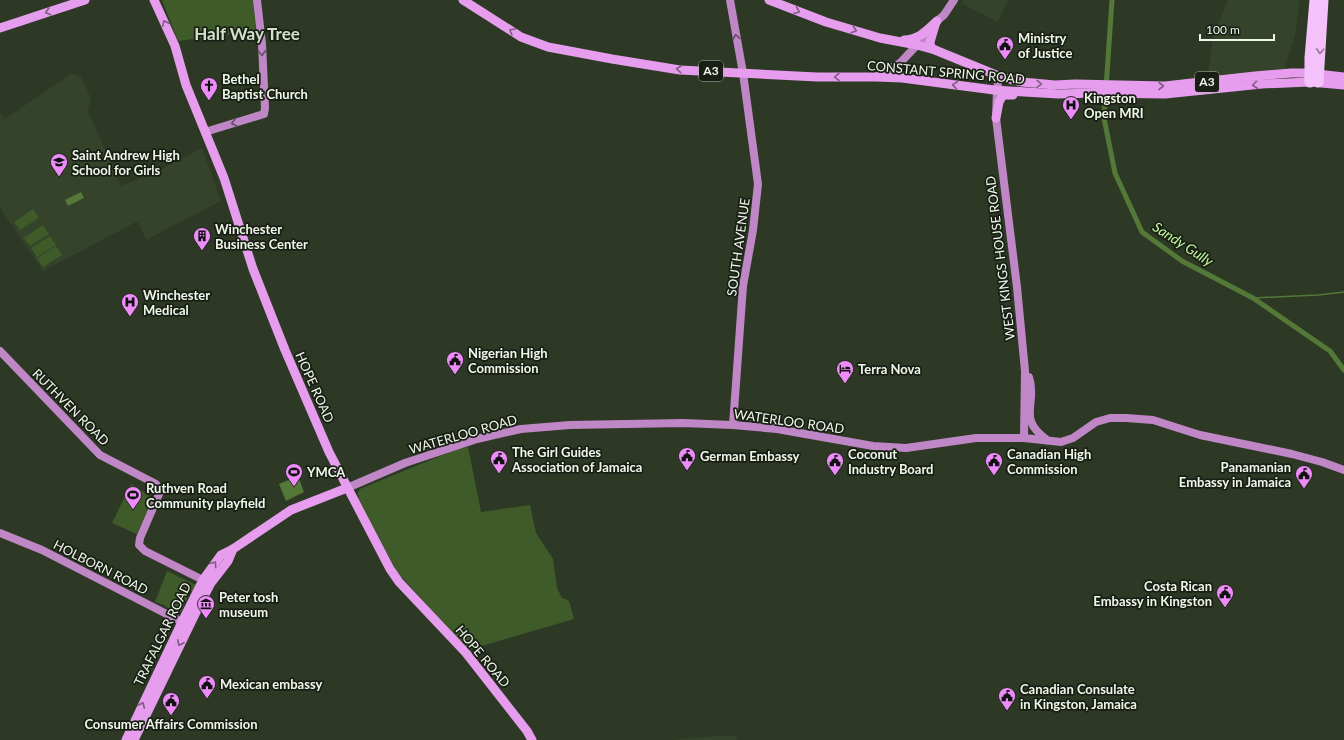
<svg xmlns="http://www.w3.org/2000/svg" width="1344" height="740" font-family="Lato,sans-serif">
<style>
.built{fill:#344329}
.green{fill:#405b2a}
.water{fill:#547838}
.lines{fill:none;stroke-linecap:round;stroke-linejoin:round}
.stream{stroke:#547838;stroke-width:1.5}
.canal{stroke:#547838;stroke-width:5}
.secondary{stroke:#bf87c6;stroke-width:8}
.primary{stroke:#e69dee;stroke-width:9}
.highway{stroke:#f5c1fb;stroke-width:11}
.oneway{stroke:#805e82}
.oneway2{stroke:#644e65}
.oneway3{stroke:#927894}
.labels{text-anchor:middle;stroke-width:3.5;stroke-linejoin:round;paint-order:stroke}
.shield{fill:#191f15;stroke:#afb6aa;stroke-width:1}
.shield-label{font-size:12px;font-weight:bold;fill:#eff7ea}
.poi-label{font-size:13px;font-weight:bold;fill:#eff7ea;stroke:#191f15;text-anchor:start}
.street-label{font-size:13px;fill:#eff7ea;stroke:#191f15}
.water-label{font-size:14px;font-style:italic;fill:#c2f79c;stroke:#191f15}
.district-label{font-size:17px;font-weight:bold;fill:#d2e2c8;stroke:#191f15}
</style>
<rect width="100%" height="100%" fill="#2d3925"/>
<g class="built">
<path d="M964,0h45l-12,22 -36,-19z"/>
<path d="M1228,0h72l-5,35 -11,35 -77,10 7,-47z"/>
<path d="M72,73l10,5 9,21 -3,12 33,75 42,-18 39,-20 19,53 -75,39 -8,-19 -95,50 -43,-63v-95l5,6z"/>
<path d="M716,736h20l1,4h-68z"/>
</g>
<g class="green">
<path d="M162,0h91l3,31 -78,10z"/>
<path d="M33,209l6,9 -19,12 -6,-8z"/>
<path d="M43,225l6,9 -19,12 -6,-8z"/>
<path d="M50,236l6,9 -19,12 -6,-9z"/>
<path d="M56,246l6,9 -19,12 -6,-9z"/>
<path d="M468,447l13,65 49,-7 6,28 17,26 4,29 5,10 6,2 2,4 4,15 -106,31 -71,-78 -38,-72 -1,-7 2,-4 95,-39z"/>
<path d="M131,484l22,14 -16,36 -25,-11z"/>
<path d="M167,571l29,14 -3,5 -4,3 -8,19 -6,1 -11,-8 -9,-3z"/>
</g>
<g class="water">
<path d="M81,192l3,6 -16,8 -3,-6z"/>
<path d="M298,476l6,16 -18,9 -7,-17z"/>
</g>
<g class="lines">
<path class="stream" d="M1253,298l65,-3 26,-3"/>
<path class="canal" d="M1112,0l-8,118 11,55 27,59 40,29 71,37 77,53 14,19"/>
<g class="secondary">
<path d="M730,0l13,73 15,111 -5,46 -10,56 -10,139"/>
<path d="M999,76l-2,14 -1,28 21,169 8,84 -1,67"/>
<path d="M876,77l24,-14 17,-18 10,-8 10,-16 7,-6 10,-15"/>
<path d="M205,132l59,-18 1,-6 -3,-64 -5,-44"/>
<path d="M0,351l100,104 56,29 3,6v4l-19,44 -1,7 6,6 58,29"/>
<path d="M1029,377c9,28 -13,40 18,63"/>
<path d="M347,488l58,-25 72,-24 44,-10 49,-4 113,-2 50,2 44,4 96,17 33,2 70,-10h48l37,4 12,-4 23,-16 14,-4h16l27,2 47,15 92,19 30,8 22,8"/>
<path d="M0,533l42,17 146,75"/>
</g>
<g class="primary">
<path d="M154,0l21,46 11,39 38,93 29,91 32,81 44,102 61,117 9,13 67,71 61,78 5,9"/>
<path d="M463,0l58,37 27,10 64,12 68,11 137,7h59l26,1 92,12 64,4 37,-1 70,1 97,-10 48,-2 34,3"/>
<path d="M769,0l57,22 54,16 37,7 18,5 66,27 21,5 33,3 20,-1 90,2 90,-10 36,-3h17l36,4"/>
<path d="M0,28l85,-28"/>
<path d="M904,40c16,-1 22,-9 33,-19"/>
<path d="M935,50l-4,-2 -1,-6 6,-20"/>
<path d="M996,118l3,-16 4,-7h10"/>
<path d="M126,740l56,-118 21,-42 18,-25 12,-6 58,-39 56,-22"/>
<path d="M134,740l65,-134 12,-23 17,-22 5,-12"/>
</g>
<g class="highway">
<path d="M1310,82v-24l5,-58"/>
<path d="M1318,82l5,-82"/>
</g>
</g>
<defs><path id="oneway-chevron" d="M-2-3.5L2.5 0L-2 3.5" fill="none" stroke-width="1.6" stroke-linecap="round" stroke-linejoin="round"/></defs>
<g class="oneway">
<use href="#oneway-chevron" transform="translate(797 11) rotate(22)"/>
<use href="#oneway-chevron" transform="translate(48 12) rotate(162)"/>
<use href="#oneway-chevron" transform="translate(165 23) rotate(-115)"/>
<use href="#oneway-chevron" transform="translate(854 30) rotate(16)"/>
<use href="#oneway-chevron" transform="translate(512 31) rotate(-149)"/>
<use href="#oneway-chevron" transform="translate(679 69) rotate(-174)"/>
<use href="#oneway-chevron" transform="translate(837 77) rotate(179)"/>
<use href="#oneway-chevron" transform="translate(1039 84) rotate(4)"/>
<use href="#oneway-chevron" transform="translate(955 85) rotate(-172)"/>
<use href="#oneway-chevron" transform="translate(1255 85) rotate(173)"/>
<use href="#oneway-chevron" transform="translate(1161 86)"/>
<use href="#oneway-chevron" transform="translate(214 564) rotate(-54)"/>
<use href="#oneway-chevron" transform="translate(180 643) rotate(115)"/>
<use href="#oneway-chevron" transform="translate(142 705) rotate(-65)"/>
</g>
<g class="oneway2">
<use href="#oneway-chevron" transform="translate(736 37) rotate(-99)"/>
<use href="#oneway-chevron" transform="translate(262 53) rotate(87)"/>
<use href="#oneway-chevron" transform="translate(234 123) rotate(166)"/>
</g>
<use class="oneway3" href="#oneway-chevron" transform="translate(1320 51) rotate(93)"/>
<defs>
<symbol id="civic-pin" viewBox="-11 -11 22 30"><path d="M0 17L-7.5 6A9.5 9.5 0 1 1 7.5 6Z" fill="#ed8cf9" stroke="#191f15"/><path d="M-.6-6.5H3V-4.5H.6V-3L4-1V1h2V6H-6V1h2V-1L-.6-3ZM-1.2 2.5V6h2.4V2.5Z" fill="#111"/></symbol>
<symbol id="church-pin" viewBox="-11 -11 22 30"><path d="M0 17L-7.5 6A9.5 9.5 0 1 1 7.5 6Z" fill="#ed8cf9" stroke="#191f15"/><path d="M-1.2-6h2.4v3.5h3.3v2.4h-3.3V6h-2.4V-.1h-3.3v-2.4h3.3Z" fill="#111"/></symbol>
<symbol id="hospital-pin" viewBox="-11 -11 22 30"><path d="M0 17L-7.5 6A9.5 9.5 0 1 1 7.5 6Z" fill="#ed8cf9" stroke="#191f15"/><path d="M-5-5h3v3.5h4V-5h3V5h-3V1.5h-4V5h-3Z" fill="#111"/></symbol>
<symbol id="school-pin" viewBox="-11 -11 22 30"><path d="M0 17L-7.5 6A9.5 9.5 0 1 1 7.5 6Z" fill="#ed8cf9" stroke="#191f15"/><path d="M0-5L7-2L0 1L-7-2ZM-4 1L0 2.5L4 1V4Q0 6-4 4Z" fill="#111"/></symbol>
<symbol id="building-pin" viewBox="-11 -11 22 30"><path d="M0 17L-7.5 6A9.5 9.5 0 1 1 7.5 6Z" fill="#ed8cf9" stroke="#191f15"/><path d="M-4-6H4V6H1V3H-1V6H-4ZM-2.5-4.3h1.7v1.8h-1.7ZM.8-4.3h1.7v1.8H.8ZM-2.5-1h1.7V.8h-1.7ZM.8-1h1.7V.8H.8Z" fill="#111"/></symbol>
<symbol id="hotel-pin" viewBox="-11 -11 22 30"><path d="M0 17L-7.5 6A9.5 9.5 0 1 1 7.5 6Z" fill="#ed8cf9" stroke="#191f15"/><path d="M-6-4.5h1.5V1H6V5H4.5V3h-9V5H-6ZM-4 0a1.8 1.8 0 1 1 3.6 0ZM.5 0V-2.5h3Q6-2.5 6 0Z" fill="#111"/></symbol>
<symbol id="stadium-pin" viewBox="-11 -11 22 30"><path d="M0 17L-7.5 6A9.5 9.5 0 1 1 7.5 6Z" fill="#ed8cf9" stroke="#191f15"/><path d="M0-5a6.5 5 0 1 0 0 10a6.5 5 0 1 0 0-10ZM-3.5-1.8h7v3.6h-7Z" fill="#111"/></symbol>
<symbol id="museum-pin" viewBox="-11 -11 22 30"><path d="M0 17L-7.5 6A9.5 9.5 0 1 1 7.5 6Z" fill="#ed8cf9" stroke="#191f15"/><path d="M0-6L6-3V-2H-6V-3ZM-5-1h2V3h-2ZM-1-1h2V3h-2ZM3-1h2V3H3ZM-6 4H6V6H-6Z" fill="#111"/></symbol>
</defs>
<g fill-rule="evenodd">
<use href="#civic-pin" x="995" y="35" width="20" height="27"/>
<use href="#church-pin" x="199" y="76" width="20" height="27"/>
<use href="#hospital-pin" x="1061" y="95" width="20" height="27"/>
<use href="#school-pin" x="49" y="152" width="20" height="27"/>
<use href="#building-pin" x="192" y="226" width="20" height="27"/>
<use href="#hospital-pin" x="120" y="292" width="20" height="27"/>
<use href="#civic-pin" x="445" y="350" width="20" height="27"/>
<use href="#hotel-pin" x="835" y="359" width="20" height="27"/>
<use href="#civic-pin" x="677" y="446" width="20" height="27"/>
<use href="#civic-pin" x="489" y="449" width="20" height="27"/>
<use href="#civic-pin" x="825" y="451" width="20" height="27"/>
<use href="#civic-pin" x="984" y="451" width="20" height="27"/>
<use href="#stadium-pin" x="284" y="462" width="20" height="27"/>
<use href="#civic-pin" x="1294" y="464" width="20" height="27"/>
<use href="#stadium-pin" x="123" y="485" width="20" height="27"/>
<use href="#civic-pin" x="1215" y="583" width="20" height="27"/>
<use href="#museum-pin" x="196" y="594" width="20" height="27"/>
<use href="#civic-pin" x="197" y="674" width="20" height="27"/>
<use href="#civic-pin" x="997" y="686" width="20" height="27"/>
<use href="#civic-pin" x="161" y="691" width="20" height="27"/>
</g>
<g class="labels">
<g class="shield">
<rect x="699" y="61" width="24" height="20" rx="3"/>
<rect x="1195" y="72" width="24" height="20" rx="3"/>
</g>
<g class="shield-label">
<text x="711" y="75">A3</text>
<text x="1207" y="86">A3</text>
</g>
<g class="poi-label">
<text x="1018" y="43">Ministry<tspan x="1018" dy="15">of Justice</tspan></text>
<text x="222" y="84">Bethel<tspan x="222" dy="15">Baptist Church</tspan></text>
<text x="1084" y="103">Kingston<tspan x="1084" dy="15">Open MRI</tspan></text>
<text x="72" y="160">Saint Andrew High<tspan x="72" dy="15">School for Girls</tspan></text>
<text x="215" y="234">Winchester<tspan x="215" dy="15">Business Center</tspan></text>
<text x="143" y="300">Winchester<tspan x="143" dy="15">Medical</tspan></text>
<text x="468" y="358">Nigerian High<tspan x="468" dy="15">Commission</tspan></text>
<text x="858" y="374">Terra Nova</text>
<text x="512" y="457">The Girl Guides<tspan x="512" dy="15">Association of Jamaica</tspan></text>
<text x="848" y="459">Coconut<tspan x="848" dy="15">Industry Board</tspan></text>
<text x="1007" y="459">Canadian High<tspan x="1007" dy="15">Commission</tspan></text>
<text x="700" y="461">German Embassy</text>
<text x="1291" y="472" text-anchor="end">Panamanian<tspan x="1291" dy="15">Embassy in Jamaica</tspan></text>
<text x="307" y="477">YMCA</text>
<text x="146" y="493">Ruthven Road<tspan x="146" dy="15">Community playfield</tspan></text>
<text x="1212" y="591" text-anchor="end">Costa Rican<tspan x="1212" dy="15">Embassy in Kingston</tspan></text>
<text x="219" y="602">Peter tosh<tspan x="219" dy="15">museum</tspan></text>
<text x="220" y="689">Mexican embassy</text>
<text x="1020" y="694">Canadian Consulate<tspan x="1020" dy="15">in Kingston, Jamaica</tspan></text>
<text x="171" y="729" text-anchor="middle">Consumer Affairs Commission</text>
</g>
<g class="street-label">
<text transform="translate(946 72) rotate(5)" y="5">CONSTANT SPRING ROAD</text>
<text transform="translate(738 247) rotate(-82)" y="5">SOUTH AVENUE</text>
<text transform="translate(1000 258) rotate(-97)" y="5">WEST KINGS HOUSE ROAD</text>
<text transform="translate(315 387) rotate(66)" y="5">HOPE ROAD</text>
<text transform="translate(71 407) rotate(45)" y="5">RUTHVEN ROAD</text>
<text transform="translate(789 421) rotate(8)" y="5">WATERLOO ROAD</text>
<text transform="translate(463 434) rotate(-16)" y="5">WATERLOO ROAD</text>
<text transform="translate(101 567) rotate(27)" y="5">HOLBORN ROAD</text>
<text transform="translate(162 634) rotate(-64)" y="5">TRAFALGAR ROAD</text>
<text transform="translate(483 656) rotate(50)" y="5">HOPE ROAD</text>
</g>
<g class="water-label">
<text transform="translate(1183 244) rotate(33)" y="5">Sandy Gully</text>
</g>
<g class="district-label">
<text x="247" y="40">Half Way Tree</text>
</g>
</g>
<path d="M1200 34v6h74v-6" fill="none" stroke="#eff7ea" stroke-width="2"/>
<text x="1206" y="34" font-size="12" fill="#eff7ea" stroke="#191f15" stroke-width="3" paint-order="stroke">100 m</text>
</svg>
